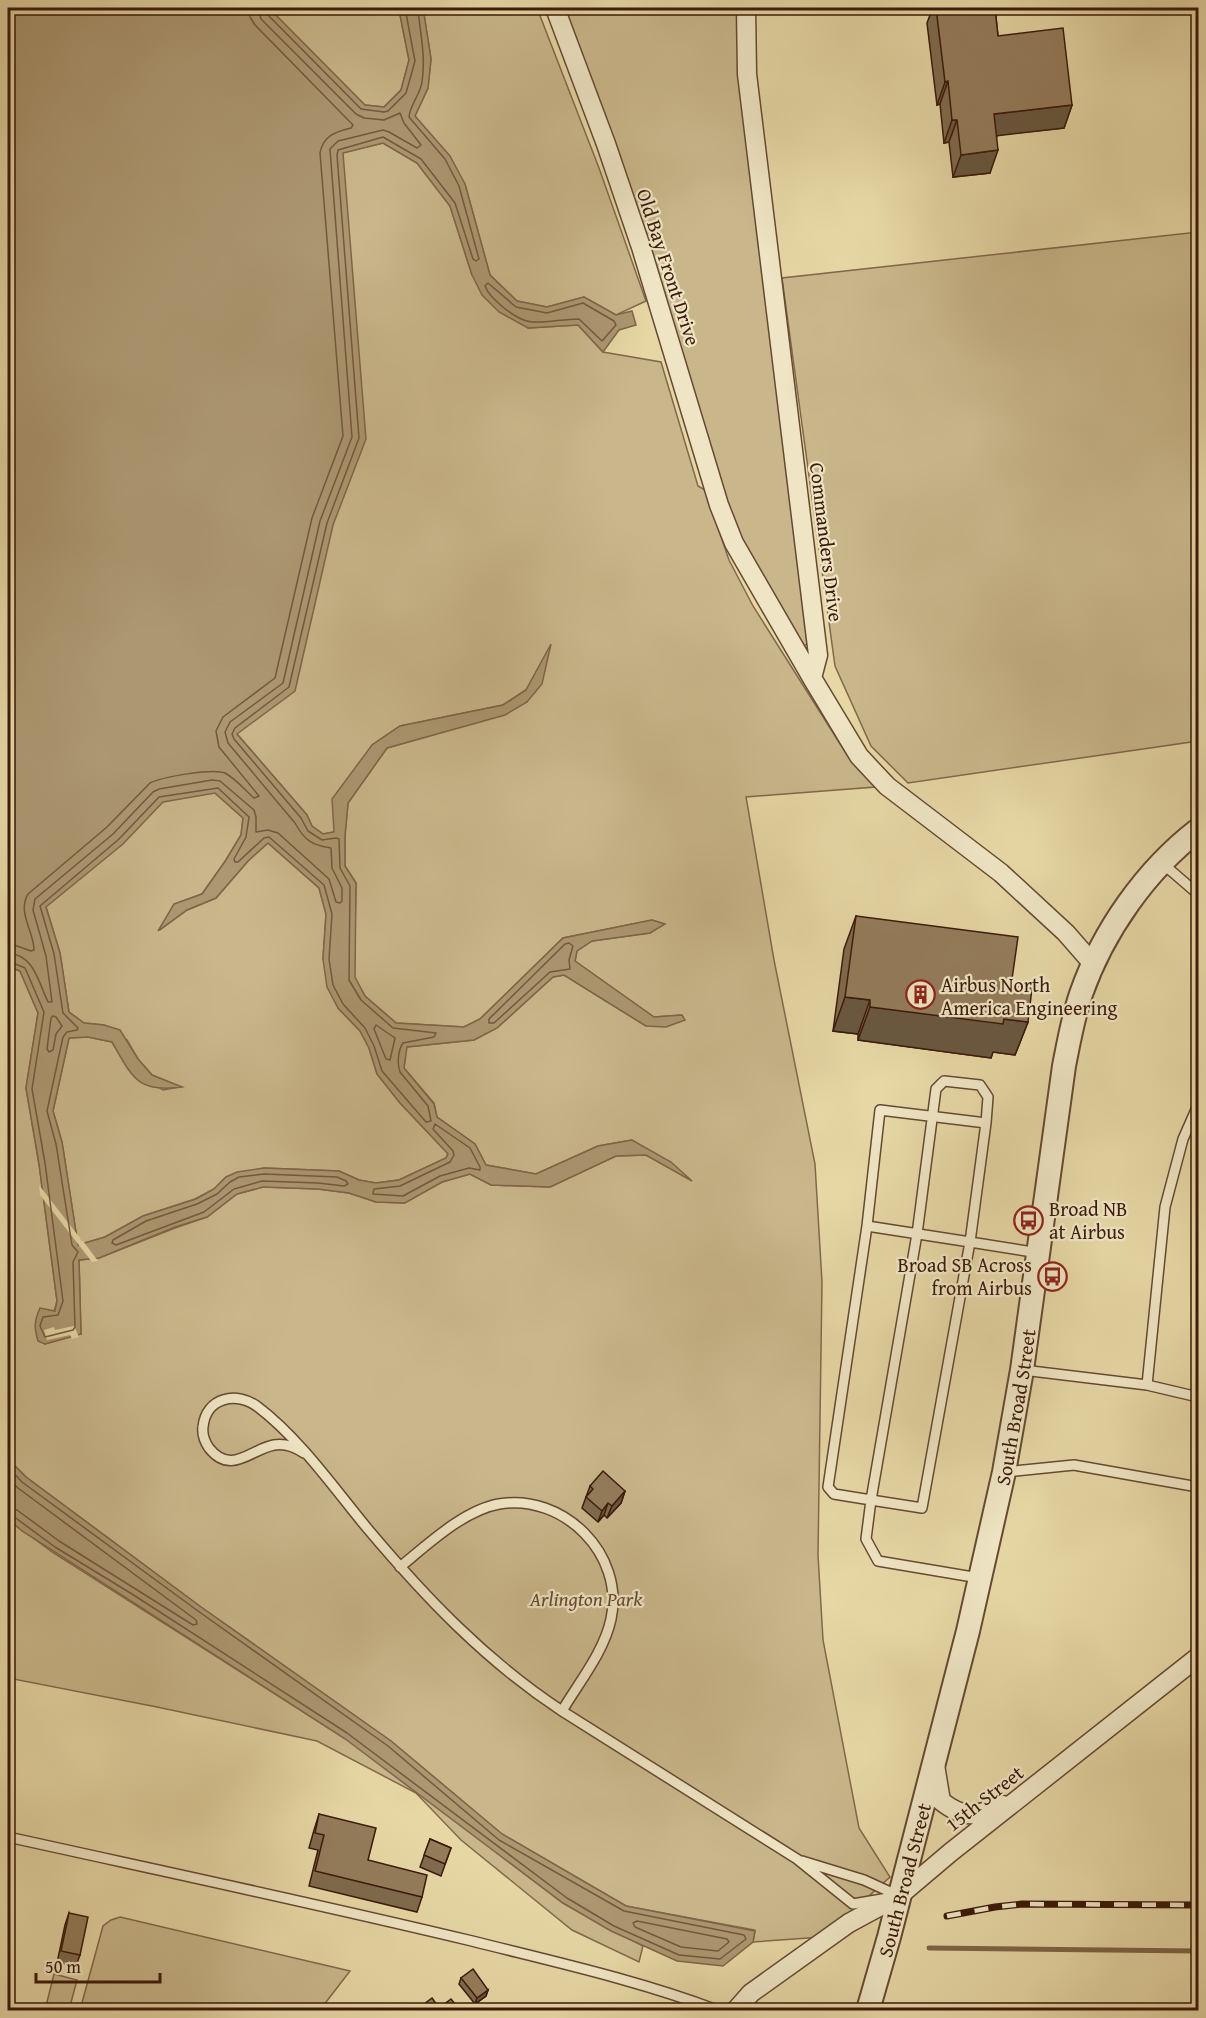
<svg xmlns="http://www.w3.org/2000/svg" width="1206" height="2018" font-family="'Gentium Book Plus',serif">
  <style>
    .green { fill: #c9b78b; stroke: #82684b; stroke-width: 1.5 }
    .water { fill: #ac9771; stroke: #7f6548; stroke-width: 1.5; fill-rule: evenodd }
    .pier { fill: #e6d7a5 }
    .lines { fill: none; stroke-linecap: round; stroke-linejoin: round }
    .shore { stroke: #74583e; stroke-width: 1.5 }
    .stream { stroke: #7f6548; stroke-width: 5 }
    .service-casing { stroke: #664932; stroke-width: 12 }
    .minor-casing { stroke: #664932; stroke-width: 21 }
    .tertiary-casing { stroke: #664932; stroke-width: 26 }
    .service { stroke: #efe5c4; stroke-width: 9 }
    .minor { stroke: #efe5c4; stroke-width: 18 }
    .tertiary { stroke: #efe5c4; stroke-width: 22 }
    .rail-casing { stroke: #3b1a0b; stroke-width: 7 }
    .rail { stroke: #efe5c4; stroke-width: 4.5; stroke-dasharray: 14; stroke-linecap: butt }
    .wall { fill: #7f6b4e; stroke: #3b1a0b; stroke-width: 1.5 }
    .shaded-wall { fill: #685740; stroke: #3b1a0b; stroke-width: 1.5 }
    .building { fill: #947c5b; stroke: #3b1a0b; stroke-width: 1.5 }
    .labels { text-anchor: middle; dominant-baseline: central; stroke-width: 4.5; stroke-linejoin: round; paint-order: stroke }
    .street-label { font-size: 20px; fill: #3b1a0b; stroke: #efe5c4 }
    .poi-label { font-size: 20px; fill: #3b1a0b; stroke: #efe5c4; text-anchor: start }
    .park-label { font-size: 20px; font-style: italic; fill: #664931; stroke: #efe5c4 }
  </style>
  <rect width="100%" height="100%" fill="#e6d7a5"/>
  <filter id="stains"><feTurbulence type="fractalNoise" baseFrequency=".00333" numOctaves="4"/><feColorMatrix values="0 0 0 0 .2 0 0 0 0 .09 0 0 0 0 .02 0 0 0 .5 -.17"/></filter>
  <radialGradient id="worn" r=".72"><stop offset=".6" stop-color="#630" stop-opacity="0"/><stop offset="1" stop-color="#630" stop-opacity=".3"/></radialGradient>
  <path class="green" d="M43,8H397L399,10L409,60L401,90L384,107L365,105L342,153L383,143L417,163L450,206L472,275L528,328L578,325L603,352L661,362L698,486L705,490L729,560L753,606L849,758L875,787L746,797L774,960L815,1164L822,1282L818,1555L823,1640L859,1828L890,1877L823,1937L753,1942L755,1930L626,1906L502,1834L391,1741L201,1607L26,1477L8,1459V966L20,971L38,1013L26,1088L39,1164L57,1301L45,1344L81,1334L79,1260L99,1258L175,1228L207,1217L237,1194L263,1187L318,1189L349,1193L376,1202L404,1203L442,1182L470,1174L491,1185L550,1187L616,1156L646,1155L690,1179L632,1140L598,1146L536,1174L486,1165L475,1144L437,1117L434,1103L404,1068L406,1047L474,1040L497,1028L553,977L564,975L646,1026L684,1020L681,1015L654,1017L575,961L577,951L592,941L650,933L664,924L652,920L563,938L480,1019L464,1027L396,1023L365,996L354,977L356,883L345,866V836L348,803L387,748L450,730L527,702L550,647L526,690L503,705L400,726L372,745L334,832L323,834L312,826L307,815L237,734L215,793L243,818L241,835L226,860L202,894L174,904L160,930L187,910L216,898L248,861L268,843L319,888L326,914L323,959L338,1008L360,1031L369,1048L377,1074L400,1103L448,1153L446,1158L399,1180L376,1183L359,1180L339,1171L264,1168L226,1177L214,1189L195,1199L143,1216L105,1237L78,1245L62,1142L53,1111L69,1038L88,1037L112,1042L128,1069L163,1090L180,1087L152,1075L138,1059L127,1040L104,1025L84,1023L69,1012L60,953L46,907Z
    M423,8H537L599,168L646,301L616,315L584,297L547,307L517,301L490,275L465,184L415,116L428,88L431,59Z
    M560,8H738L811,644L804,645L793,630L741,541Z
    M1198,232V741L908,783L871,746L835,666L782,278Z
    M8,1519L52,1552L344,1738L379,1753L497,1853L563,1903L643,1946L639,1962L572,1930L461,1840L416,1793L317,1741L157,1707L8,1678Z
    M120,1917L350,1971L320,2010H80L103,1926L111,1920Z
    M54,1974L77,1980L69,2010H45Z"/>
  <path class="water" d="M8,8H269L365,105L384,107L401,90L409,60L399,10L397,8H423L431,59L428,88L415,116L450,156L465,184L490,275L517,301L547,307L584,297L616,315L632,311L636,325L619,330L603,352L578,325L528,328L499,312L482,295L472,275L450,206L417,163L383,143L343,153L366,439L333,525L295,691L237,734L307,815L312,826L323,834L334,832L332,799L372,745L400,726L503,705L526,690L551,644L542,684L527,702L505,715L387,748L348,803L345,836V866L356,883L355,977L365,996L396,1023L464,1027L480,1019L563,938L652,920L665,924L650,933L592,941L577,951L575,961L654,1017L682,1015L685,1020L666,1027L646,1026L564,975L553,977L497,1028L474,1040L407,1047L404,1068L434,1104L437,1117L475,1144L486,1165L536,1174L598,1146L632,1140L671,1162L692,1181L646,1155L616,1156L550,1187L491,1185L470,1174L442,1182L405,1203L376,1202L349,1193L318,1189L263,1187L237,1194L207,1217L175,1227L99,1258L79,1260L81,1334L45,1344L38,1341C34,1328 34,1321 40,1308L55,1311L57,1301L39,1164L26,1088L38,1013L20,971L8,966ZM215,793L243,818L241,835L226,860L202,894L174,904L158,931L187,910L216,898L248,861L268,843L319,888L326,914L323,959L327,987L338,1008L360,1031L369,1048L377,1074L400,1103L448,1154L446,1158L399,1180L376,1183L359,1180L339,1171L264,1168L237,1172L226,1177L214,1189L196,1199L143,1216L105,1237L78,1245L62,1142L53,1111L69,1038L88,1037L112,1042C133,1078 137,1093 182,1087L152,1075L138,1059L120,1030L104,1025L84,1023L69,1012L60,953L46,907L123,844L163,802Z
    M8,1459L26,1477L201,1607L391,1741L502,1834L626,1906L755,1931L753,1942L723,1966L677,1961L611,1931L563,1903L344,1738L22,1531L8,1519Z"/>
  <path class="pier" d="M39,1185L80,1238L81,1241H83L98,1261L92,1262L40,1195Z
    M74,1326L79,1337L72,1339L70,1335L47,1340L44,1330L54,1327L55,1330Z"/>
  <g class="lines">
    <path class="shore" d="M265,8L267,14L361,109L384,112L388,111L406,93L415,61L405,8
      M488,283L516,307L547,313L583,303L614,321L616,325L602,341L579,319C563,319 547,323 532,322C517,321 490,299 485,286Z
      M569,943L573,946L569,960L570,969L550,972L494,1023H489V1019L565,944Z
      M8,944L17,946L31,951L34,950C34,931 17,913 28,894L107,827L150,783C162,777 213,768 225,773C236,779 245,790 254,798L259,796L219,747L216,731L223,717L275,678L312,518L343,436L320,153C323,135 336,132 351,128L353,125L255,25L250,17L249,8
      M8,953C34,955 38,981 48,1002H52L46,956L33,910L35,899L113,834L153,792L159,789L212,780L220,781L254,810L256,817V832L268,830L278,833L329,879L336,902L340,903L342,901V888L332,868L331,848C312,845 305,841 295,823L228,743L225,732L230,722L283,683L320,521L352,437L330,149L338,141L383,130L389,132L417,148L421,145L404,123L400,113L384,120L364,118L356,114L261,19L258,8
      M8,961L25,968L44,1012L32,1089L45,1163L63,1301L58,1315L43,1317L40,1326L45,1337L73,1330L75,1327L73,1262L78,1252L72,1245L56,1144L47,1111L63,1037L67,1032L77,1030L78,1028L63,1013L54,954L40,906L119,839L159,797L218,788L249,817L246,837L234,859L235,862H238L264,838L269,837L324,885L332,914L329,959L333,985L343,1004L365,1028L374,1046L382,1071L426,1122L431,1121L428,1106L400,1072C397,1064 398,1050 403,1043L434,1037L436,1033L393,1028L361,1000L349,980L350,886L340,868L339,839L336,838L322,840L308,831L301,818L234,739L232,734L235,728L289,687L327,523L359,438L337,155L338,150L383,137L421,159L455,203L473,259L476,261L479,259L459,186L445,159L409,117C410,105 420,95 422,82C426,54 420,35 418,8
      M53,1016L56,1017L62,1026L56,1034L53,1050L49,1052L47,1049L51,1018Z
      M376,1025L395,1038L390,1060L386,1059L374,1029Z
      M435,1124L470,1148L480,1167V1170L469,1168L440,1176L403,1196L373,1194L374,1189L400,1186L450,1162L454,1155L453,1151L433,1129Z
      M264,1174L337,1177L346,1181L348,1184L344,1186L318,1183L262,1181L234,1189L204,1212L116,1245L112,1243L113,1240L146,1221L197,1204L217,1194L230,1182L239,1177Z
      M8,1467L22,1482L198,1611L388,1746L499,1840L624,1911L744,1935L746,1939L720,1959L679,1955L614,1926L567,1898L347,1733L132,1594L55,1547L13,1516L8,1515
      M8,1478L18,1488L196,1620L197,1624L193,1625L59,1541L17,1510L8,1508
      M637,1921L727,1939L729,1942L718,1951L681,1947L635,1927L633,1923Z"/>
    <path class="stream" d="M929,1948L1198,1951"/>
    <defs>
      <path id="service" d="M1162,863L1198,894
        M867,1226L828,1487L834,1494L871,1500L917,1234L936,1089L944,1081L980,1085L988,1097L986,1123
        M1023,1370L1147,1385L1198,1397
        M1147,1385L1165,1207L1183,1139L1198,1105
        M304,1453C295,1447 285,1443 274,1445C251,1449 231,1476 209,1448C205,1442 202,1434 203,1427C206,1397 237,1391 258,1407C299,1438 334,1488 367,1528C425,1597 486,1661 562,1711L797,1859L853,1904L882,1899
        M1005,1472L1074,1465L1198,1487
        M400,1567C427,1545 464,1510 499,1504C563,1493 625,1554 611,1619C604,1652 579,1682 562,1711
        M979,1578L878,1561L866,1539L871,1500L922,1508L970,1242L867,1226L880,1110L986,1123L970,1242L1039,1253
        M8,1837C162,1871 318,1904 472,1941C555,1962 637,1980 717,2010
        M802,1861L864,1880L899,1896"/>
      <path id="minor" d="M555,8L606,144L641,247L719,505L734,543L812,678
        M746,8L747,74L818,655L812,678L859,756L887,786L1001,873L1066,933L1094,965
        M935,1765L941,1801C965,1820 976,1816 1003,1805
        M736,2010L751,1993L849,1923L899,1896L951,1852L1198,1657"/>
      <g id="tertiary">
        <path id="s1" d="M868,2010L889,1937L968,1631L1004,1472L1022,1370L1064,1066C1069,1041 1073,1017 1081,994C1103,931 1146,870 1198,830"/>
      </g>
    </defs>
    <use href="#service" class="service-casing"/>
    <use href="#minor" class="minor-casing"/>
    <use href="#tertiary" class="tertiary-casing"/>
    <use href="#service" class="service"/>
    <use href="#minor" class="minor"/>
    <use href="#tertiary" class="tertiary"/>
    <defs>
      <path id="rail" d="M947,1916L995,1907L1022,1904L1198,1905"/>
    </defs>
    <use href="#rail" class="rail-casing"/>
    <use href="#rail" class="rail"/>
  </g>
  <path class="wall" d="M930,8H995L998,36L1072,105L1064,128L997,135L990,173L953,177L949,142L944,143L940,104L937,105L927,23L930,15Z
    M856,916L1011,986L1028,1022L1015,1055L993,1052L991,1058L858,1040V1034L833,1031L844,949Z
    M590,1486L625,1491L621,1503L607,1518L604,1515L598,1522L582,1508Z
    M319,1814L368,1860L422,1897L417,1912L309,1886L318,1850L309,1848L314,1830Z
    M430,1839L451,1848L441,1876L420,1867Z
    M69,1913L80,1955L76,1966L57,1963L65,1925Z
    M461,1978L488,1990L486,1996L475,2004L459,1984Z"/>
  <path class="shaded-wall" d="M948,81L940,104L937,105L945,82Z
    M1072,105L1064,128L986,137L994,114Z
    M952,120H957L949,142L944,143Z
    M998,150L990,173L953,177L961,155Z
    M845,997L870,1000L858,1034L833,1031Z
    M870,1007L1004,1019L1028,1022L1015,1055L993,1052L991,1058L858,1040Z
    M625,1491L621,1503L607,1518L612,1506Z
    M608,1503L604,1515L598,1522L602,1511Z
    M488,1990L486,1996L475,2004L477,1998Z"/>
  <path class="building" d="M936,8H995L998,36L1063,28L1072,105L994,114L998,150L961,155L957,120H952L948,81L945,82Z
    M856,916L1018,937L1011,986L1032,988L1028,1022L1004,1019L1003,1024L870,1007V1000L845,997Z
    M603,1471L625,1491L612,1506L608,1503L602,1511L586,1497L593,1489L590,1486Z
    M319,1814L376,1828L368,1860L427,1875L422,1897L315,1871L324,1835L315,1833Z
    M430,1839L451,1848L445,1864L424,1855Z
    M69,1913L88,1917L80,1955L61,1951Z
    M473,1969L488,1990L477,1998L461,1978Z
    M432,1998L439,2008L451,1999L460,2010H416Z"/>
  <defs>
    <symbol id="building-ring" viewBox="-11 -11 22 22"><circle r="9.5" fill="#efe5c4" stroke="#8f2418" stroke-width="1.5"/><path d="M-4-6H4V6H1V3H-1V6H-4ZM-2.5-4.3h1.7v1.8h-1.7ZM.8-4.3h1.7v1.8H.8ZM-2.5-1h1.7V.8h-1.7ZM.8-1h1.7V.8H.8Z" fill="#8f2418"/></symbol>
    <symbol id="bus-ring" viewBox="-11 -11 22 22"><circle r="9.5" fill="#efe5c4" stroke="#8f2418" stroke-width="1.5"/><path d="M-5-6H5V4H4V6H2V4H-2V6H-4V4H-5ZM-3.5-4V0h7V-4ZM-3.5 1.2v1.5H-2V1.2ZM2 1.2v1.5H3.5V1.2Z" fill="#8f2418"/></symbol>
  </defs>
  <g fill-rule="evenodd">
    <use href="#building-ring" x="904" y="978" width="33" height="33"/>
    <use href="#bus-ring" x="1012" y="1204" width="33" height="33"/>
    <use href="#bus-ring" x="1036" y="1260" width="33" height="33"/>
  </g>
  <g class="labels">
    <g class="street-label">
      <text transform="translate(669 267) rotate(72)">Old Bay Front Drive</text>
      <text transform="translate(827 542) rotate(83)">Commanders Drive</text>
      <text stroke="none"><textPath href="#s1" startOffset="621">South Broad Street</textPath></text>
      <text transform="translate(984 1798) rotate(-38)">15th Street</text>
      <text stroke="none"><textPath href="#s1" startOffset="135">South Broad Street</textPath></text>
    </g>
    <g class="poi-label">
      <text x="941" y="984">Airbus North<tspan x="941" dy="23">America Engineering</tspan></text>
      <text x="1049" y="1208">Broad NB<tspan x="1049" dy="23">at Airbus</tspan></text>
      <text x="1032" y="1264" text-anchor="end">Broad SB Across<tspan x="1032" dy="23">from Airbus</tspan></text>
    </g>
    <g class="park-label">
      <text x="586" y="1598">Arlington Park</text>
    </g>
  </g>
  <rect width="1206" height="2018" fill="none" stroke="#e6d7a5" stroke-width="30"/>
  <rect x="9" y="9" width="1188" height="2000" fill="none" stroke="#3b1a0b" stroke-width="3"/>
  <rect x="15" y="15" width="1176" height="1988" fill="none" stroke="#3b1a0b" stroke-width="1.5"/>
  <path d="M36 1973v9h124v-9" fill="none" stroke="#3b1a0b" stroke-width="3"/>
  <text x="45" y="1973" font-size="18" fill="#3b1a0b" stroke="#efe5c4" stroke-width="4.5" paint-order="stroke">50 m</text>
  <rect width="100%" height="100%" filter="url(#stains)"/>
  <rect width="100%" height="100%" fill="url(#worn)"/>
</svg>
